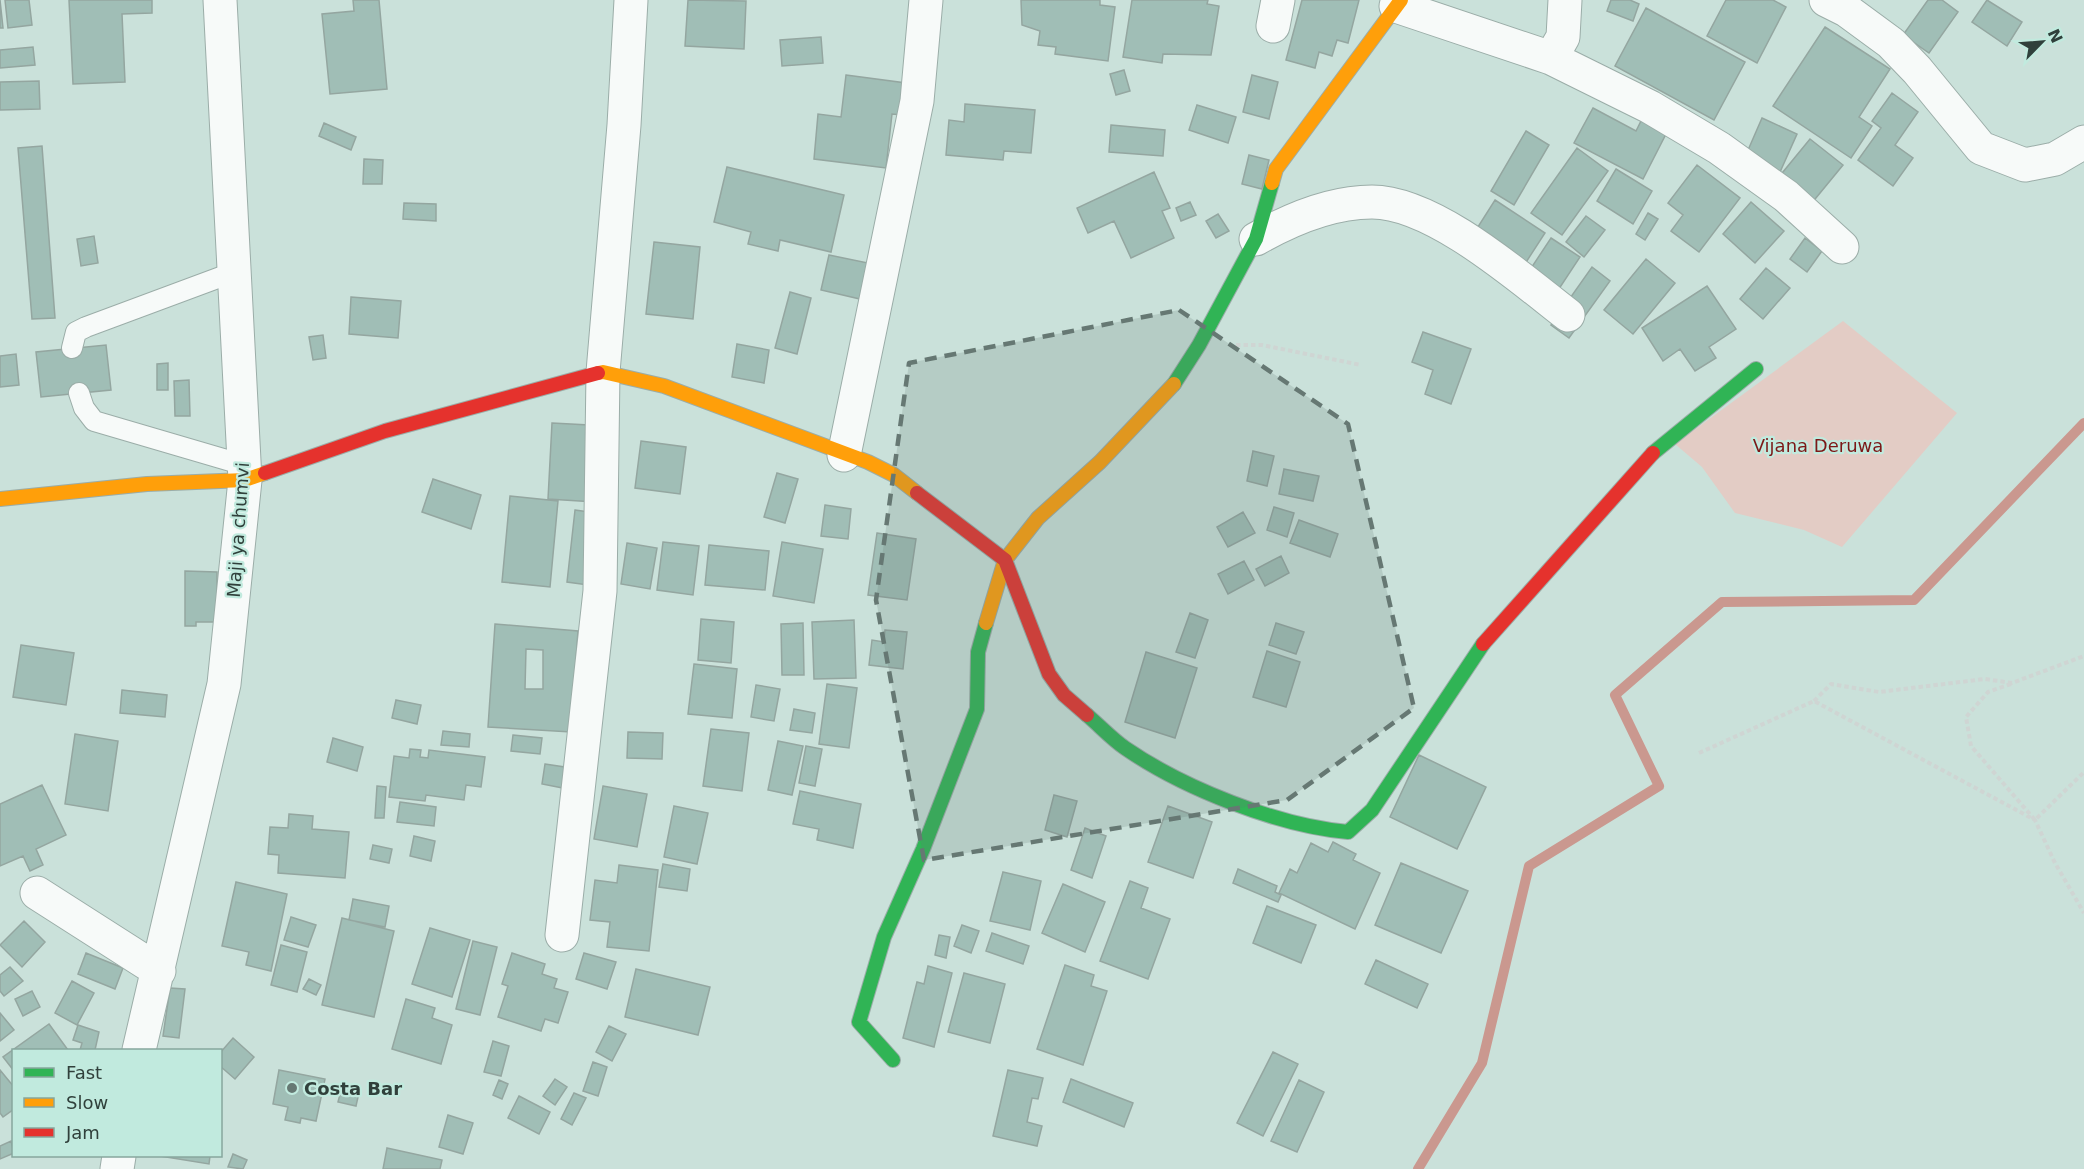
<svg xmlns="http://www.w3.org/2000/svg" width="2084" height="1169" font-family="'DejaVu Sans',sans-serif">
  <style>
    .green { fill: #e3ccc5 }
    .lines { fill: none; stroke-linecap: round; stroke-linejoin: round }
    .stream { stroke: #ca988f; stroke-width: 10 }
    .building { fill: #a0beb6; stroke: #94a6a0; stroke-width: 1.5; fill-rule: evenodd }
    .lane-casing { stroke: #9bada8; stroke-width: 22 }
    .street-casing { stroke: #9bada8; stroke-width: 35 }
    .fast-casing { stroke: #9bada8; stroke-width: 16 }
    .slow-casing { stroke: #9bada8; stroke-width: 16 }
    .jam-casing { stroke: #9bada8; stroke-width: 16 }
    .path { stroke: #cfd5d3; stroke-width: 4; stroke-dasharray: 4.5 3; stroke-linecap: butt }
    .lane { stroke: #f7faf9; stroke-width: 20 }
    .street { stroke: #f7faf9; stroke-width: 33 }
    .fast { stroke: #30b455; stroke-width: 14 }
    .slow { stroke: #ff9f0a; stroke-width: 14 }
    .jam { stroke: #e5322d; stroke-width: 14 }
    .marked { fill: #667873; fill-opacity: 0.2; stroke: #667873; stroke-width: 4.5; stroke-dasharray: 12 8; stroke-linejoin: round }
    .poi-dot { fill: #667873; stroke: #c1eade; stroke-width: 2 }
    .labels { text-anchor: middle; dominant-baseline: central; stroke-width: 4.5; stroke-linejoin: round; paint-order: stroke }
    .park-label { font-size: 18px; fill: #7c1817; stroke: #c1eade }
    .street-label { font-size: 18px; fill: #30403b; stroke: #c1eade }
    .poi-label { font-size: 18px; font-weight: bold; fill: #30403b; stroke: #c1eade; text-anchor: start }
  </style>
  <rect width="100%" height="100%" fill="#cae1da"/>
  <path class="green" d="M1843,321L1957,413L1842,547L1804,530L1735,513L1702,467L1675,444Z"/>
  <g class="lines">
    <path class="stream" d="M1418,1169L1482,1063L1529,866L1659,786L1615,695L1722,602L1914,600L2084,423"/>
  </g>
  <path class="building" d="M0,0L3,28H0Z
    M5,0H29L32,25L8,28Z
    M69,0H152V13L122,14L125,82L73,84Z
    M353,0H379L387,89L330,94L322,14L354,11Z
    M688,0L746,1L744,49L685,46Z
    M1021,0H1100V5L1115,7L1108,61L1055,54L1056,47L1038,45L1040,31L1022,25Z
    M1132,0H1208L1207,4L1219,6L1211,55L1163,54L1162,63L1123,57Z
    M1302,0H1359L1348,43L1337,40L1332,56L1319,52L1315,68L1286,60Z
    M1611,0H1630L1639,4L1633,21L1607,11Z
    M1726,0H1773L1786,7L1757,63L1707,36Z
    M1928,0H1942L1958,12L1929,53L1903,35Z
    M1987,0L2022,22L2007,46L1972,22Z
    M1646,8L1745,62L1714,120L1615,66Z
    M1825,27L1890,69L1859,117L1872,126L1851,158L1773,106Z
    M821,37L823,63L782,66L780,40Z
    M33,47L35,65L0,68V50Z
    M1124,70L1130,91L1116,95L1110,74Z
    M846,75L906,83L902,115L892,114L886,168L814,159L818,114L841,117Z
    M1252,75L1278,82L1269,119L1243,112Z
    M39,81L40,109L0,110V82Z
    M1892,93L1918,112L1895,145L1913,158L1893,186L1858,160L1881,128L1872,121Z
    M965,104L1035,110L1031,153L1004,151L1003,160L946,155L949,120L964,122Z
    M1197,105L1236,117L1228,143L1189,130Z
    M1593,108L1636,131L1642,119L1667,132L1643,179L1574,143Z
    M1762,118L1797,134L1780,172L1745,157Z
    M324,123L356,137L351,150L319,136Z
    M1111,125L1165,130L1163,156L1109,152Z
    M1526,131L1549,145L1514,205L1491,191Z
    M1810,139L1843,165L1802,215L1769,189Z
    M42,146L55,318L32,319L18,148Z
    M1577,148L1608,171L1562,235L1531,213Z
    M1249,155L1269,160L1262,189L1242,184Z
    M364,159L383,160L382,184H363Z
    M1697,165L1740,198L1699,252L1671,231L1683,215L1668,203Z
    M727,167L844,195L831,252L780,240L778,251L748,244L751,232L714,222Z
    M1616,169L1652,191L1633,224L1597,201Z
    M1154,172L1170,208L1162,211L1174,238L1131,258L1114,221L1088,233L1077,208Z
    M1495,200L1545,233L1519,273L1469,241Z
    M1190,202L1196,215L1181,221L1176,208Z
    M1751,202L1784,231L1755,263L1723,234Z
    M404,203L436,204V221L403,219Z
    M1648,213L1658,219L1645,240L1636,234Z
    M1218,214L1229,231L1216,238L1206,221Z
    M1586,216L1605,230L1584,257L1566,242Z
    M94,236L98,263L81,266L77,239Z
    M1551,238L1580,257L1547,307L1518,288Z
    M1805,238L1822,251L1807,272L1790,259Z
    M654,242L700,247L693,319L646,314Z
    M829,255L868,263L860,299L821,290Z
    M1646,259L1675,283L1633,334L1604,310Z
    M1592,267L1610,281L1569,338L1551,325Z
    M1766,268L1790,288L1763,319L1740,299Z
    M1707,286L1736,329L1709,347L1716,358L1695,371L1680,349L1663,361L1642,328Z
    M790,292L811,298L797,354L775,348Z
    M351,297L401,301L398,338L349,334Z
    M1423,332L1471,349L1451,404L1425,394L1433,370L1412,362Z
    M323,335L326,358L313,360L309,337Z
    M737,344L769,350L764,383L732,377Z
    M106,345L111,390L41,397L36,352Z
    M16,354L19,385L0,387V356Z
    M168,363V390H157V364Z
    M189,380L190,416H175L174,381Z
    M552,423L589,425L595,502L548,499Z
    M641,441L686,447L680,494L635,488Z
    M1253,451L1274,456L1267,486L1247,481Z
    M1284,469L1319,476L1313,501L1279,494Z
    M777,473L798,479L785,523L764,517Z
    M433,479L481,495L471,529L422,512Z
    M510,496L558,501L550,587L502,582Z
    M825,505L851,509L848,539L821,536Z
    M1274,507L1294,513L1287,537L1267,530Z
    M575,510L596,513L588,585L567,582Z
    M1243,512L1255,533L1228,547L1217,527Z
    M1299,520L1338,534L1330,557L1290,543Z
    M877,533L916,539L907,600L868,595Z
    M663,542L699,546L693,595L657,590Z
    M782,542L823,549L814,603L773,596Z
    M627,543L657,548L650,589L621,584Z
    M709,545L769,551L765,590L705,585Z
    M1281,556L1289,573L1265,586L1256,569Z
    M1244,561L1254,580L1228,594L1218,574Z
    M185,571L217,572V622H196V626H185Z
    M1190,613L1208,620L1195,658L1176,652Z
    M701,619L734,622L731,663L698,660Z
    M854,620L856,678L814,679L812,622Z
    M803,623L804,675H782L781,624Z
    M1276,623L1304,632L1296,654L1269,645Z
    M495,624L578,631L571,732L488,727ZM526,649L543,650V689H525Z
    M885,630L907,632L903,669L869,665L872,640L884,642Z
    M21,645L74,653L66,705L13,697Z
    M1267,651L1300,662L1286,707L1253,697Z
    M1146,652L1197,668L1175,738L1125,722Z
    M694,664L737,669L732,718L688,714Z
    M827,684L857,688L849,748L819,744Z
    M756,685L780,689L774,721L751,717Z
    M122,690L167,695L165,717L120,713Z
    M396,700L421,705L417,724L392,718Z
    M794,709L815,713L812,733L790,730Z
    M711,729L749,733L742,791L703,786Z
    M443,731L470,734L469,747L441,745Z
    M628,732L663,733L662,759L627,758Z
    M75,734L118,741L108,811L65,804Z
    M513,735L542,738L540,754L511,751Z
    M333,738L363,747L357,771L327,762Z
    M778,741L803,746L792,795L768,790Z
    M806,746L822,749L815,786L799,783Z
    M410,749L421,750L420,757L428,758L429,750L485,757L481,787L466,785L464,800L426,795L425,801L389,797L394,756L409,758Z
    M1419,755L1486,787L1457,849L1390,817Z
    M545,764L571,768L568,789L542,784Z
    M42,785L66,835L36,849L43,865L30,871L23,856L0,866V804Z
    M377,786L386,787L384,818H375Z
    M603,786L647,794L637,847L594,839Z
    M800,791L861,804L853,848L817,840L819,829L793,824Z
    M1054,795L1077,801L1067,837L1045,830Z
    M400,802L436,807L434,826L397,822Z
    M674,806L708,813L697,864L664,857Z
    M1168,806L1212,822L1193,878L1148,862Z
    M289,814L313,816L312,829L349,832L345,878L278,873L279,855L268,854L270,827L288,828Z
    M1085,828L1106,836L1092,878L1071,870Z
    M414,836L435,841L431,861L410,856Z
    M1333,842L1356,854L1353,860L1380,873L1355,929L1279,893L1290,869L1297,873L1311,843L1328,852Z
    M373,845L392,849L389,863L370,859Z
    M1401,863L1468,891L1441,953L1375,925Z
    M663,864L690,869L687,891L659,887Z
    M619,865L658,870L649,951L607,947L610,922L590,920L595,880L617,883Z
    M1238,869L1277,886L1275,892L1281,895L1278,902L1233,883Z
    M1003,872L1041,881L1030,930L990,921Z
    M1130,881L1148,888L1141,908L1170,919L1148,979L1100,961Z
    M236,882L287,894L271,971L246,965L249,952L222,946Z
    M1063,884L1105,902L1085,952L1042,933Z
    M353,899L389,906L385,927L349,920Z
    M1267,906L1316,925L1301,963L1253,943Z
    M291,917L316,925L308,947L284,940Z
    M342,918L394,931L374,1017L322,1005Z
    M24,921L45,942L22,967L0,945Z
    M962,925L979,931L971,953L954,946Z
    M430,928L470,940L452,997L412,984Z
    M992,933L1029,946L1023,964L986,951Z
    M939,935L950,937L946,958L935,955Z
    M473,941L497,947L480,1015L456,1009Z
    M281,945L307,952L297,992L271,985Z
    M86,953L123,968L115,989L78,974Z
    M512,953L545,964L542,974L557,979L554,988L568,992L558,1023L545,1019L541,1031L498,1017L508,986L502,984Z
    M584,953L616,962L607,989L576,979Z
    M1376,960L1428,984L1417,1008L1365,984Z
    M1065,965L1094,975L1091,986L1107,991L1083,1065L1037,1049Z
    M928,966L952,973L934,1047L903,1038L917,982L924,984Z
    M10,967L23,981L4,996L0,991V975Z
    M636,969L710,987L698,1035L625,1017Z
    M964,973L1005,984L990,1043L948,1032Z
    M309,979L321,985L316,995L303,989Z
    M72,981L94,993L77,1025L55,1013Z
    M170,988L185,989L179,1038L163,1036Z
    M32,991L40,1007L23,1016L15,999Z
    M406,999L435,1008L432,1018L452,1025L441,1064L392,1049Z
    M0,1013L14,1030L0,1041Z
    M49,1024L68,1050H14V1071L3,1057Z
    M78,1025L99,1032L95,1050H80L82,1043L73,1040Z
    M609,1026L626,1034L612,1061L596,1052Z
    M233,1038L254,1057L235,1079L220,1066V1053Z
    M493,1041L509,1046L501,1076L484,1072Z
    M1273,1052L1298,1064L1263,1136L1237,1123Z
    M593,1062L607,1067L598,1096L583,1091Z
    M0,1070L14,1087V1109L3,1117L0,1113Z
    M279,1070L325,1079L316,1121L301,1118L300,1123L285,1120L288,1107L273,1104Z
    M1008,1070L1043,1078L1038,1099L1032,1098L1027,1122L1042,1126L1037,1146L993,1136Z
    M555,1079L567,1087L555,1105L543,1096Z
    M1071,1079L1133,1103L1124,1127L1063,1102Z
    M499,1080L508,1084L502,1099L493,1095Z
    M1299,1080L1324,1092L1297,1152L1271,1141Z
    M343,1083L360,1088L356,1106L338,1102Z
    M574,1093L586,1098L572,1125L561,1119Z
    M519,1096L550,1112L539,1134L508,1118Z
    M448,1115L473,1123L463,1154L439,1147Z
    M11,1141L14,1153L0,1159V1146Z
    M387,1148L442,1160L440,1169H383Z
    M233,1154L247,1160L243,1169L228,1167Z
    M160,1156H210L209,1164Z"/>
  <g class="lines">
    <defs>
      <path id="lane" d="M72,348L76,332L86,327L234,272
        M79,393L84,408L94,421L244,465"/>
      <path id="street" d="M1826,0L1846,10L1891,43L1917,70L1981,148L2025,165L2055,159L2084,142
        M1396,6L1551,58L1650,107L1719,148L1786,196L1842,247
        M1273,26L1278,0
        M1551,58L1563,37L1565,0
        M1256,239C1291,219 1331,202 1372,202C1434,202 1520,278 1568,315
        M844,455L917,101L926,0
        M37,893L159,971
        M562,935L600,591L603,372L624,125L631,0
        M139,1050L224,684L245,480L220,0
        M117,1169L119,1156"/>
      <path id="fast" d="M1174,384L1199,345L1256,239L1272,183
        M1653,453L1756,369
        M1087,715C1100,726 1112,739 1125,748C1183,788 1278,826 1348,832L1372,810L1483,644
        M893,1060L859,1022L884,937L923,849L977,709L978,652L986,623"/>
      <path id="slow" d="M1272,183L1276,169L1401,0
        M598,373L603,372L664,386L868,462L894,475L917,493
        M0,499L147,484L245,480L265,473
        M986,623L1005,560L1038,518L1100,462L1174,384"/>
      <path id="jam" d="M265,473L385,431L598,373
        M917,493L1005,560L1049,674L1064,695L1087,715
        M1483,644L1653,453"/>
    </defs>
    <use href="#lane" class="lane-casing"/>
    <use href="#street" class="street-casing"/>
    <use href="#fast" class="fast-casing"/>
    <use href="#slow" class="slow-casing"/>
    <use href="#jam" class="jam-casing"/>
    <path class="path" d="M1236,345H1262L1361,365
      M2011,684L1988,692L1966,717L1971,746L2035,820L2084,772
      M1814,701L1831,684L1879,692L1985,679L2012,683L2084,656
      M1699,753L1814,701L2035,820L2055,863L2084,913"/>
    <use href="#lane" class="lane"/>
    <use href="#street" class="street"/>
    <use href="#fast" class="fast"/>
    <use href="#slow" class="slow"/>
    <use href="#jam" class="jam"/>
  </g>
  <path class="marked" d="M1179,310L1348,424L1414,708L1287,800L924,860L876,600L909,363Z"/>
  <circle class="poi-dot" cx="292" cy="1088" r="6"/>
  <g class="labels">
    <g class="park-label">
      <text x="1818" y="445">Vijana Deruwa</text>
    </g>
    <g class="street-label">
      <text transform="translate(238 530) rotate(-86)">Maji ya chumvi</text>
    </g>
    <g class="poi-label">
      <text x="304" y="1088">Costa Bar</text>
    </g>
  </g>
  <rect x="12" y="1049" width="210" height="108" fill="#c1eade" stroke="#87a69d" stroke-width="1.5"/>
  <rect x="24" y="1068" width="30" height="9" fill="#30b455" stroke="#87a69d" stroke-width="1.5"/>
  <text x="66" y="1079" font-size="18" fill="#30403b">Fast</text>
  <rect x="24" y="1098" width="30" height="9" fill="#ff9f0a" stroke="#87a69d" stroke-width="1.5"/>
  <text x="66" y="1109" font-size="18" fill="#30403b">Slow</text>
  <rect x="24" y="1128" width="30" height="9" fill="#e5322d" stroke="#87a69d" stroke-width="1.5"/>
  <text x="66" y="1139" font-size="18" fill="#30403b">Jam</text>
  <g transform="translate(2042 42) rotate(65)" stroke="#c1eade" stroke-width="4.5" paint-order="stroke">
  <path d="M0-4.5L10 22L0 15L-10 22Z" fill="#30403b"/>
  <text y="-9" font-size="16" font-weight="bold" text-anchor="middle" fill="#30403b">N</text>
  </g>
</svg>
